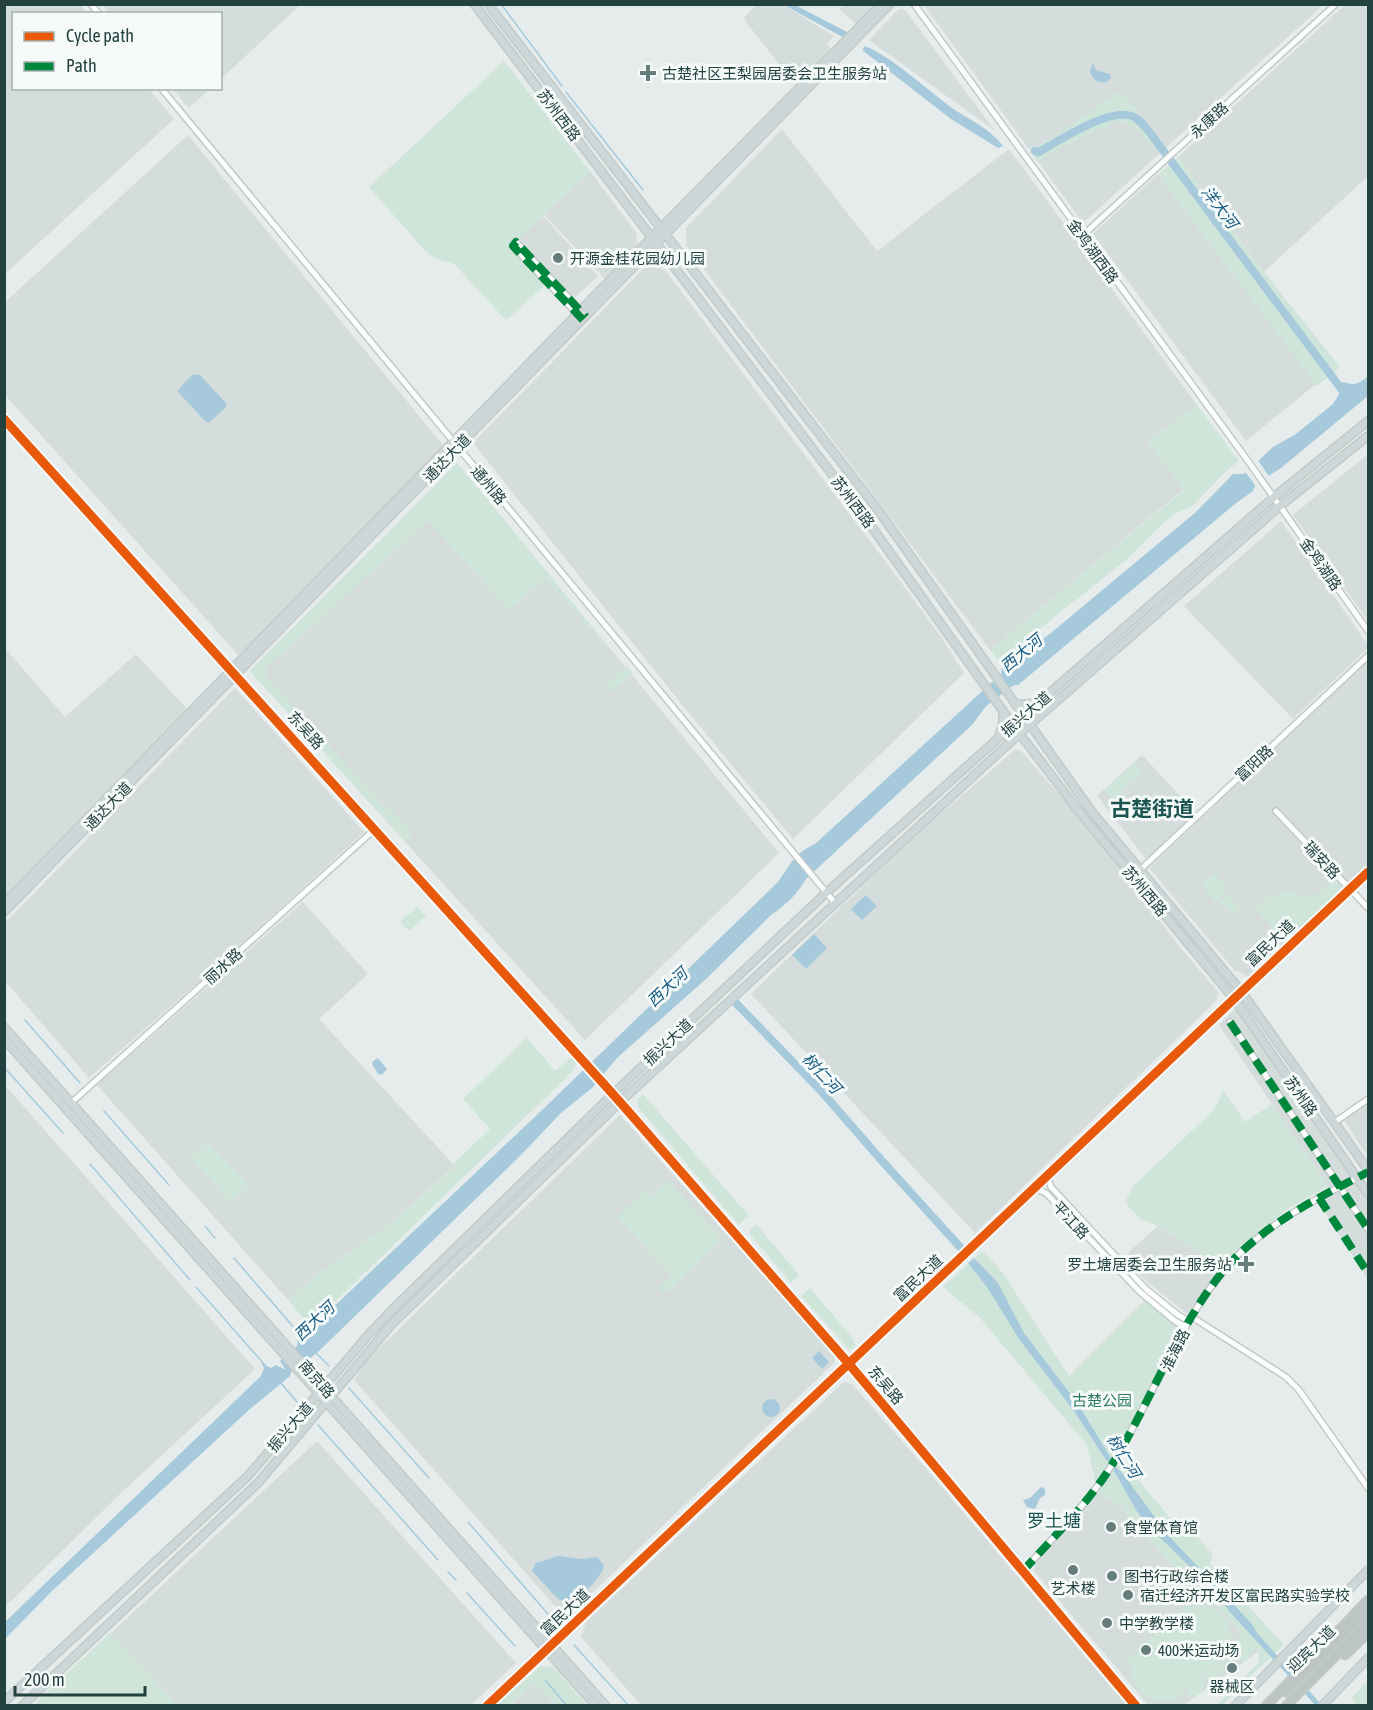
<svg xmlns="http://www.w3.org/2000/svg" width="1373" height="1710" font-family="'Asap Condensed','Noto Sans SC',sans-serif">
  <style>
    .built { fill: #d4dddb }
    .green { fill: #cfe5da }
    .water { fill: #a6cadc }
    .pier { fill: #e6eceb }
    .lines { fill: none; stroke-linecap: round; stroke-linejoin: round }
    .stream { stroke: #a6cadc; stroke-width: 1.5 }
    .river { stroke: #a6cadc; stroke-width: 8 }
    .minor-casing { stroke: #c3c9c8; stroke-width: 8 }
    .major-casing { stroke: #c2cbca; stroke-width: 10 }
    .highway-casing { stroke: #c2cbca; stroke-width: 11 }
    .minor { stroke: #fbfcfc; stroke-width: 5 }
    .major { stroke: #ced7d7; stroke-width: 7 }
    .highway { stroke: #bcc4c4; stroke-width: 8 }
    .quiet { stroke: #00873e; stroke-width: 8; stroke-dasharray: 15 8; stroke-linecap: butt }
    .cycleway-casing { stroke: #f5faf9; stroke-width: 13 }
    .cycleway { stroke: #e8590c; stroke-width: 9 }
    .poi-dot { fill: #677d7b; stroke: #f5faf9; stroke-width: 2 }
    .labels { text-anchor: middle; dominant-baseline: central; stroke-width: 6; stroke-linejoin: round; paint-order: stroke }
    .poi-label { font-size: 15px; fill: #22413f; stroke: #f5faf9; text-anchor: start }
    .street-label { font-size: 15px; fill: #22413f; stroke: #f5faf9 }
    .park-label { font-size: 15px; fill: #2a7b59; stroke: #f5faf9 }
    .water-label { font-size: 16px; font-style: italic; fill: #185c82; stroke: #f5faf9 }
    .quarter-label { font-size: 18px; fill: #1c5552; stroke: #f5faf9 }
    .district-label { font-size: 21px; font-weight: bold; fill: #1c5552; stroke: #f5faf9 }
  </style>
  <rect width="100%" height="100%" fill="#e6eceb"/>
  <path class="built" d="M5,4L80,5L88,13L14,14V88L149,89L174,119L5,274Z
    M757,4L783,5L834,36L827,43L831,49L800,81L792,73L785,72L746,22L744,18Z
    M103,5H300L221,79L220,14L110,13Z
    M844,5V4L875,5L856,24L839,9Z
    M924,5H1323L1083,223Z
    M1345,5H1368V176L1264,272L1178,157Z
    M902,9L906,11L995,131L869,40L898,10Z
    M172,89H210L189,108Z
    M782,129L877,251L1009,149L1197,405L1147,441L1184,489L990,650L686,245V228Z
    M188,135L442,444L441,450L240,657L5,395L4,303Z
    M590,171L637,234V245L634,252L606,280L544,215Z
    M1158,174L1316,384L1246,441L1093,234Z
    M543,216L598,276L573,299L517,240Z
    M651,263L665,270L891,569L939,634L964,673L793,839L683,706L473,443L647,265Z
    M1368,454V621L1293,515Z
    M457,463L779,853L585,1040L250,671Z
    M1281,521L1368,645V648L1293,719L1184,606Z
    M4,647L65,717L136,654L187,709L5,896Z
    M1368,661V865L1339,896L1287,944L1285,943L1249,977L1238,971L1236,972L1150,869L1152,865Z
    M235,688L364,832L210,972L89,1078L5,981V923Z
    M1015,750L1021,751L1110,853L1178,945L1218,992L1217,999L1212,1005L975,1233L751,994L911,839Z
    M1142,755L1196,813L1146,859L1097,796Z
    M303,902L368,974L319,1019L455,1166L395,1220L318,1274L288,1300L97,1085Z
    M1236,1008L1241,1013L1368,1202V1280L1319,1203L1333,1195L1219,1025Z
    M5,1085L255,1369L121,1493L5,1607Z
    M1368,1103V1157L1344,1120Z
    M620,1115L834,1355L835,1362L573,1611L557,1608L354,1380L365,1362Z
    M1158,1226L1223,1268L1187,1314L1143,1278L1127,1260L1130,1251Z
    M844,1382L852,1384L935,1479L1126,1705H641L581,1637L586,1622Z
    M317,1441L516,1663L471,1705L33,1706Z
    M1098,1493L1122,1508L1193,1590L1211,1600L1259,1651L1184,1705H1148L1035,1572L1034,1565L1037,1561Z
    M534,1682L555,1705L510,1706Z"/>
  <path class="green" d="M504,61L590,171L511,246L546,284L506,320L454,264L437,259L426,252L369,187Z
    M1119,91L1140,111L1136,115L1165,149L1160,154L1133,124L1131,126L1118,121L1057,149L1038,162L1031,152Z
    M1178,157L1264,272L1340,367L1317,386L1158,174Z
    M1197,405L1239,461L1225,472L1192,507L1178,512L1162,524L1126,560L1008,654L1000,660L996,658L990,650L1184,490L1147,441Z
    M457,463L608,646L605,645L545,579L509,610L428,521L267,667L265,672L267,677L388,811L391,809L413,834L405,841L250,671Z
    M627,666L633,673L611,692L605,686Z
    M1135,763L1143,772L1113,800L1104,791Z
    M1215,873L1229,888L1215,902L1201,886Z
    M1334,877L1342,888L1339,896L1287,944L1255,909L1270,895H1278L1285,889C1302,896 1310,902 1325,888C1329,885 1332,882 1334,877Z
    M1228,894L1240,908L1233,915L1220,902Z
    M417,907L426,916L409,931L400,922Z
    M527,1038L555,1071L571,1057L577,1064L572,1069L573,1071L310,1326L288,1300L318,1274L395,1220L455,1167L453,1164L490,1129L463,1099Z
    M1223,1090L1245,1122L1272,1104L1328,1186L1286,1210L1233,1255L1223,1268L1158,1226L1140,1219L1129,1207L1126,1200L1133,1186L1212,1112L1217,1105Z
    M643,1094L749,1216L739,1224L736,1222L638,1107V1099Z
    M208,1142L249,1186L231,1202L190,1158Z
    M668,1180L722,1240L668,1292L663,1293L660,1292L659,1287L671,1275L617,1217L645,1190L651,1196Z
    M756,1224L799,1275L791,1283L750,1234V1231Z
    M982,1251C997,1265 1009,1279 1018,1297L1069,1376L1145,1300C1156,1308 1177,1318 1179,1333L1116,1456L1122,1460L1184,1535L1193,1532L1213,1555L1210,1564L1284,1645L1251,1675L1223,1705H1217L1259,1662V1651L1257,1649L1244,1662L1237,1655L1250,1641L1236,1654L1229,1647L1243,1634L1211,1600L1193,1590L1122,1508L1098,1493L1087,1445L980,1318L943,1287Z
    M810,1288L854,1340L853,1341L856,1345L850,1350L801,1296Z
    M1195,1597L1200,1601L1198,1604C1207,1604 1216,1608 1222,1615C1245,1641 1218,1660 1200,1676C1191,1684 1182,1696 1171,1700C1149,1707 1131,1686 1131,1666L1125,1662Z
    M110,1633L178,1705H32H33Z
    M1230,1650L1237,1657L1224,1669L1217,1662Z
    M1216,1663L1223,1670L1210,1683L1203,1676Z
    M541,1666L554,1668L587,1705H555L534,1682L510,1705H496Z
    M1199,1679L1206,1686L1193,1699L1186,1691Z
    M1368,1681V1705H1358L1351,1698Z"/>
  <path class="water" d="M784,5H795L849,33L844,38Z
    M865,46C894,58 926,89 952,108C969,120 990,128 1003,146L998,148L951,119L862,50Z
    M1093,63L1096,70L1110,74L1111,77L1108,81C1099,85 1091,79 1090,70Z
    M193,374L200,375L227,404L226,407L209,423L206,422L177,391Z
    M1368,376V396L1281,468L1256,484L1253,491L1235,504L1018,685H1014L986,706L973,724L806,879C798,893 785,906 771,915L706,979L617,1058L592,1088L561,1113L520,1156L320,1350L307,1361L304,1359L292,1370L290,1376L250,1409L52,1591L5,1639V1622L261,1376L264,1368L261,1363L271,1368L276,1365L286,1370L280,1361L297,1346L298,1337L294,1331L297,1329L300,1331L309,1330L540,1112L778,882C791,864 793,854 815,844L1001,674L1002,668L1051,633L1196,512L1233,474H1244L1273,447L1296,434L1333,404L1341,391L1338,387L1343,382C1355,386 1359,384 1368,376Z
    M866,895L877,906L862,920L851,909Z
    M814,934L827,948L806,969L792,955Z
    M378,1058L387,1069L382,1075L378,1074L372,1064L373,1061Z
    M974,1258L998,1283L1024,1333L1078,1404L1117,1468L1124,1475L1167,1534L1252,1624L1257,1633L1322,1705H1315L1229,1611L1215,1591L1149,1527L1136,1510L1109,1462L1106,1460L1074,1411L1019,1339L987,1287L968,1263Z
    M819,1351L829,1362L822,1369L812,1358Z
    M762 1408a9 9 0 1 1 18 0a9 9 0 1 1-18 0Z
    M1041,1487L1045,1489V1495L1040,1498L1035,1509L1027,1507L1023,1500L1030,1498Z
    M558,1556L582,1559L597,1557L604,1565C604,1576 579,1598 569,1603L558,1599L532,1571L536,1563Z"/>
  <path class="pier" d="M1257,459L1270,478L1257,488L1244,470Z"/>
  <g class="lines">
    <path class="stream" d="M501,4L562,86
      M566,92L643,190
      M4,998L6,999
      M25,1020L80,1083
      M4,1067L63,1133
      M104,1111L169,1185
      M90,1164L190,1280
      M205,1226L215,1238
      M234,1258L296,1330
      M196,1287L265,1365
      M315,1352L329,1366
      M280,1382L297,1402
      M349,1388L429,1478
      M318,1425L438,1560
      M468,1522L548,1614
      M448,1572L456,1580
      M467,1593L515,1646
      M574,1645L629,1706
      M545,1680L567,1706"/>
    <path class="river" d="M1035,151L1039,152C1058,141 1113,105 1134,117C1146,124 1156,142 1165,153L1345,394
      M733,1000L822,1092L883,1162L960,1247"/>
    <defs>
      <path id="minor" d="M91,4L99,14
        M914,4L1248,461L1368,631
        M161,88L835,903
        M1082,236L1336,4
        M583,320L513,246L516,242L583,313
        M4,419L620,1102L849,1364L1136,1706
        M1276,811L1368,908
        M1140,870L1368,656
        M1230,1022L1368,1229
        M71,1103L375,829
        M1335,1122L1368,1099
        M1047,1176L1051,1187L1146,1289L1178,1315L1189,1321
        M1034,1188L1046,1193L1140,1292L1175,1321L1186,1327
        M1192,1317L1286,1377L1299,1390L1368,1488
        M1023,1571C1055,1535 1092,1500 1116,1458C1154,1395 1186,1306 1238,1255C1278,1217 1320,1197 1368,1172
        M487,1706L1368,872"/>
      <path id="major" d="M474,4L866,519L1013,725L1077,809L1234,999L1368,1194
        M488,4L878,510L1092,812L1241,991L1368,1170
        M1015,704H1028L1038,701
        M999,736L1003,723V712
        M4,904L652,237L882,4
        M4,912L890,4
        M4,1027L606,1706
        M4,1039L596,1706
        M4,1702L248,1476L370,1333L397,1305L613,1094L826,893L1013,725L1274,497L1368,421
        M22,1706L258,1483L391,1325L620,1102L1019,734L1280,506L1368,436
        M1235,1706L1368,1570
        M1322,1706L1368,1658"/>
      <path id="highway" d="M1345,1655L1368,1633
        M1286,1692L1368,1610
        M1266,1706L1368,1600
        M1286,1706L1368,1623"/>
    </defs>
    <use href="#minor" class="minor-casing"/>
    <use href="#major" class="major-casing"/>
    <use href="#highway" class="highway-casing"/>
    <use href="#minor" class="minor"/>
    <use href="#major" class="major"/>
    <use href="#highway" class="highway"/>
    <path class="quiet" d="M583,320L513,246L516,242L586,317
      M1230,1022L1368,1229
      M1319,1198L1368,1273
      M1023,1571C1055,1535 1092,1500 1116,1458C1154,1395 1186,1306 1238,1255C1278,1217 1320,1197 1368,1172"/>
    <defs>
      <path id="cycleway" d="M4,419L620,1102L849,1364L1136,1706
        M487,1706L1368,872"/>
    </defs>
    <use href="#cycleway" class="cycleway-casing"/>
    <use href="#cycleway" class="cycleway"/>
  </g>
  <g class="poi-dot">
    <path d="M645 64h6v6h6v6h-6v6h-6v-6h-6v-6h6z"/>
    <circle cx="558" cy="258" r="6"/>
    <path d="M1243 1255h6v6h6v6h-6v6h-6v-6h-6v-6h6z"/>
    <circle cx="1111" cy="1527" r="6"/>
    <circle cx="1073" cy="1570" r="6"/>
    <circle cx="1112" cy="1576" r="6"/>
    <circle cx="1128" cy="1595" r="6"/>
    <circle cx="1107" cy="1623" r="6"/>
    <circle cx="1146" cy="1650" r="6"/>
    <circle cx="1232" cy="1668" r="6"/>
  </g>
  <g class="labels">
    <g class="poi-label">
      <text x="662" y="73">古楚社区王梨园居委会卫生服务站</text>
      <text x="570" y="258">开源金桂花园幼儿园</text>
      <text x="1232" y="1264" text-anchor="end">罗土塘居委会卫生服务站</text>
      <text x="1123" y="1527">食堂体育馆</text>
      <text x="1124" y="1576">图书行政综合楼</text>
      <text x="1073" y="1588" text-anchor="middle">艺术楼</text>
      <text x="1140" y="1595">宿迁经济开发区富民路实验学校</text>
      <text x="1119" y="1623">中学教学楼</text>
      <text x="1158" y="1650">400米运动场</text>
      <text x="1232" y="1686" text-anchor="middle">器械区</text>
    </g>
    <g class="street-label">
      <text transform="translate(559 115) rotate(53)">苏州西路</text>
      <text transform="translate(1209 120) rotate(-42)">永康路</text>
      <text transform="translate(1093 251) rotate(54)">金鸡湖西路</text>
      <text transform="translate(447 458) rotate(-46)">通达大道</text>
      <text transform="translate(489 485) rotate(50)">通州路</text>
      <text transform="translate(853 502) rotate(53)">苏州西路</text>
      <text transform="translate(1321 564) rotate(55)">金鸡湖路</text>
      <text transform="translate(1026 714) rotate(-41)">振兴大道</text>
      <text transform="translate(306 730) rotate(48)">东吴路</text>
      <text transform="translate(1254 763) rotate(-43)">富阳路</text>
      <text transform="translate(108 806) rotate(-46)">通达大道</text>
      <text transform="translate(1322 860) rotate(47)">瑞安路</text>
      <text transform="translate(1145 891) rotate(50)">苏州西路</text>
      <text transform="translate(1270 943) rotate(-43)">富民大道</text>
      <text transform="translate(223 966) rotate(-42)">丽水路</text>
      <text transform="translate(668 1042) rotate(-43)">振兴大道</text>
      <text transform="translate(1301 1096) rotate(55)">苏州路</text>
      <text transform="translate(1071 1220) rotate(47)">平江路</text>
      <text transform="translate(918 1278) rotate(-43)">富民大道</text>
      <text transform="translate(1175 1350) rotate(-63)">淮海路</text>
      <text transform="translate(317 1379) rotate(49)">南京路</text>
      <text transform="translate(886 1385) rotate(50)">东吴路</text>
      <text transform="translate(290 1427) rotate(-49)">振兴大道</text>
      <text transform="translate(565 1612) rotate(-43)">富民大道</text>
      <text transform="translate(1311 1649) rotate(-44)">迎宾大道</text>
    </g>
    <g class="park-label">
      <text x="1102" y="1400">古楚公园</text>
    </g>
    <g class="water-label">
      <text transform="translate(1220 207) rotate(53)">洋大河</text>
      <text transform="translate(1021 653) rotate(-40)">西大河</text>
      <text transform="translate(667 987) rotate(-43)">西大河</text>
      <text transform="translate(822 1073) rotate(47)">树仁河</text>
      <text transform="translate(314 1321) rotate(-43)">西大河</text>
      <text transform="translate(1124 1456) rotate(58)">树仁河</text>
    </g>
    <g class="quarter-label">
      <text x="1054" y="1520">罗土塘</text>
    </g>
    <g class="district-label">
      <text x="1152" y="808">古楚街道</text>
    </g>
  </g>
  <rect width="1373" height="1710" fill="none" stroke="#22413f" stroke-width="12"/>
  <rect x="12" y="12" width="210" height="78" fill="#f5faf9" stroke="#a1b0af" stroke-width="1.5"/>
  <rect x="24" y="32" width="30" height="9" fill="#e8590c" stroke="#a1b0af" stroke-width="1.5"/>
  <text x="66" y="42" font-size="18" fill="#22413f">Cycle path</text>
  <rect x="24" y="62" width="30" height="9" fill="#00873e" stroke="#a1b0af" stroke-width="1.5"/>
  <text x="66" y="72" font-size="18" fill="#22413f">Path</text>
  <path d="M15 1686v9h130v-9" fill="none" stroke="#22413f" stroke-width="3"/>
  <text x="24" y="1686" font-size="18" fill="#22413f" stroke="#f5faf9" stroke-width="4.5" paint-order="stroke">200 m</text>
</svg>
